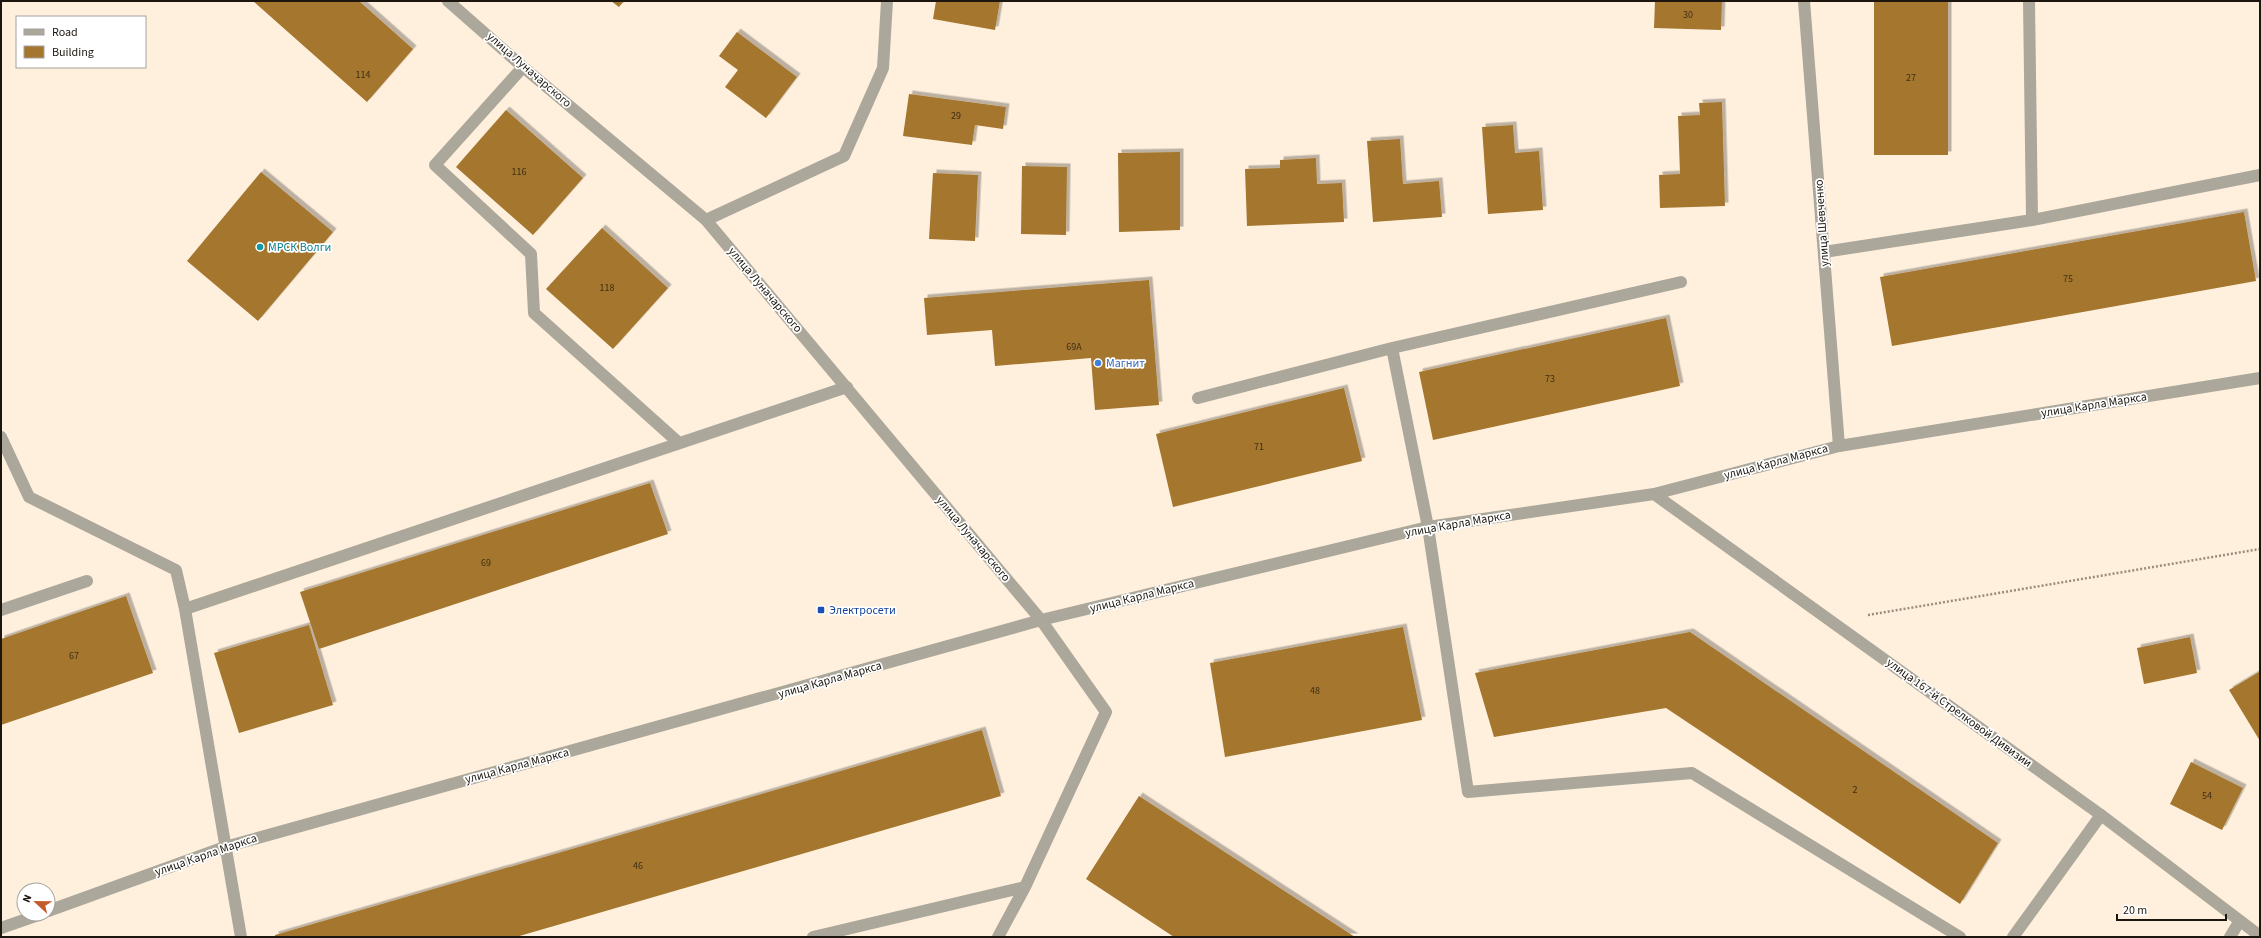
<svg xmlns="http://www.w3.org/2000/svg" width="2261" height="938" font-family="'Source Sans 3',sans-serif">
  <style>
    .building { fill: #a4762e; filter: url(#shadow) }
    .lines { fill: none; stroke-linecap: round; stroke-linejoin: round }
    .path { stroke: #978d7f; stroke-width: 2.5; stroke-dasharray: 2 2; stroke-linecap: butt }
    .service { stroke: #aba79b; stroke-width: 12 }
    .minor { stroke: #aba79b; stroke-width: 12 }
    .tertiary { stroke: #aba79b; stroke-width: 12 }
    .culture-dot { fill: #0f9aa8; stroke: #fff; stroke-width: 1.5 }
    .shop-dot { fill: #3f7fe0; stroke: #fff; stroke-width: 1.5 }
    .transit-dot { fill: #1a4fb4; stroke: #fff; stroke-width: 1.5 }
    .labels { text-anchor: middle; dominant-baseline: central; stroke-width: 3.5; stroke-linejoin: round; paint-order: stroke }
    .number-label { font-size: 10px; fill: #3e2e16 }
    .street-label { font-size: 12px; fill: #1c160e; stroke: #fff }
    .culture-label { font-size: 12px; fill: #0d838f; stroke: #fff; text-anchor: start }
    .shop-label { font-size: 12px; fill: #366cbe; stroke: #fff; text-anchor: start }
    .transit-label { font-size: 12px; fill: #164399; stroke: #fff; text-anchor: start }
  </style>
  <defs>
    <filter id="shadow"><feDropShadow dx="3.5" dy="-3.5" stdDeviation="0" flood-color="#0004"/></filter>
  </defs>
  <rect width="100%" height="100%" fill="#fff0dd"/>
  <path class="building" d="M253,1H359L413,49L367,102Z
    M611,1H624L619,7Z
    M936,1H1000L995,30L933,19Z
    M1655,1H1722L1721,30L1654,28Z
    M1874,1H1948V155H1874Z
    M737,32L797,77L766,118L725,87L738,70L719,56Z
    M909,94L1006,107L1003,129L975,125L972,145L903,136Z
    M1722,102L1725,206L1660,208L1659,175L1680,174L1678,116L1700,115L1699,103Z
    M506,110L583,178L533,235L456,167Z
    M1513,125L1515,153L1539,151L1543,210L1488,214L1482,127Z
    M1400,139L1403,184L1439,181L1442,217L1373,222L1367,141Z
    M1180,152V230L1119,232L1118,153Z
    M1316,158L1317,184L1342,183L1344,222L1247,226L1245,169L1280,168V160Z
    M1022,166L1067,167L1066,235L1021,234Z
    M261,172L333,232L258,321L187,261Z
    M933,173L978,175L975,241L929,239Z
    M2244,212L2256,281L1892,346L1880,277Z
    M602,228L668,288L613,349L546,289Z
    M1149,280L1159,405L1095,410L1091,358L995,366L992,330L927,335L924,298Z
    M1666,318L1680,386L1433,440L1419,372Z
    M1344,388L1362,461L1173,507L1156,434Z
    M650,483L668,534L319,649L300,592Z
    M126,596L153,673L1,725V639Z
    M309,625L333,705L239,733L214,653Z
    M1403,627L1422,720L1225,757L1210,663Z
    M1690,632L1998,843L1960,904L1666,708L1494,737L1475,673Z
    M2190,637L2197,673L2144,684L2137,648Z
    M2259,672L2260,675V741L2229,690Z
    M982,730L1001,796L516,937H275V935Z
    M2191,762L2243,788L2222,830L2170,804Z
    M1139,796L1355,937H1174L1086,879Z"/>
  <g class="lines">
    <path class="path" d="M1868,615L2260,549"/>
    <path class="service" d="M2029,1L2032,220
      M523,67L435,165L531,254L534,313L679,443
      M1824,252L2032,220L2260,175
      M1681,282L1392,348L1428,527L1468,792L1692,773L1960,937
      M1198,398L1392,348
      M1,437L29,497L176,570L185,609L241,937
      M185,609L847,387
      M1,610L87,581
      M813,937L1025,887L1106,712L1041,620
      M998,937L1025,887
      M2013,937L2101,815
      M2230,937L2239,922"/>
    <path class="minor" d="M1804,1L1839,446
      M706,220L844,156L883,68L887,1"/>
    <path class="tertiary" d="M448,1L523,67L706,220L1041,620
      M1654,494L2101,815L2260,936
      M48,911L225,847L1041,620L1428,527L1654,494L1839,446L2260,378
      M1,928L41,914"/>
  </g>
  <circle class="culture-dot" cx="260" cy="247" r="4"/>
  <circle class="shop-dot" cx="1098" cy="363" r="4"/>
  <rect class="transit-dot" x="817" y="606" width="8" height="8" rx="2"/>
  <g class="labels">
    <g class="number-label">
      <text x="1688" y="15">30</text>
      <text x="363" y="75">114</text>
      <text x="1911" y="78">27</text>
      <text x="956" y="116">29</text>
      <text x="519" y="172">116</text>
      <text x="2068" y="279">75</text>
      <text x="607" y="288">118</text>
      <text x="1074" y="347">69А</text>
      <text x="1550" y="379">73</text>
      <text x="1259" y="447">71</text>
      <text x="486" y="563">69</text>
      <text x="74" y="656">67</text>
      <text x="1315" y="691">48</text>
      <text x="1855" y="790">2</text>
      <text x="2207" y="796">54</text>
      <text x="638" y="866">46</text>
    </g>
    <g class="street-label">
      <text transform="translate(529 70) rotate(41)">улица Луначарского</text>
      <text transform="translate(1822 223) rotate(-94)">улица Шевченко</text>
      <text transform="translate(765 290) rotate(50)">улица Луначарского</text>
      <text transform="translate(2094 405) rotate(-9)">улица Карла Маркса</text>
      <text transform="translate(1776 462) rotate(-15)">улица Карла Маркса</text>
      <text transform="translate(1458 524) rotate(-10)">улица Карла Маркса</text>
      <text transform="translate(973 539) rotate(50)">улица Луначарского</text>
      <text transform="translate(1142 596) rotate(-14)">улица Карла Маркса</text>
      <text transform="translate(830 680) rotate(-16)">улица Карла Маркса</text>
      <text transform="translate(1959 713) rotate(36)">улица 167-й Стрелковой Дивизии</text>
      <text transform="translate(517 766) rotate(-15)">улица Карла Маркса</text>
      <text transform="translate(206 855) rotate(-19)">улица Карла Маркса</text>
    </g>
    <g class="culture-label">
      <text x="268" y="247">МРСК Волги</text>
    </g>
    <g class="shop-label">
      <text x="1106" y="363">Магнит</text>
    </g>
    <g class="transit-label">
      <text x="829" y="610">Электросети</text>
    </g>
  </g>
  <rect width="2261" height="938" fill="none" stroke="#1c160e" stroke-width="4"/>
  <rect x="16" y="16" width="130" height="52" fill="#ffffff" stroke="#a4a29f"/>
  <rect x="24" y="29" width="20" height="6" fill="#aba79b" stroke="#a4a29f"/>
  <text x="52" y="36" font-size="12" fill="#1c160e">Road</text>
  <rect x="24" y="46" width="20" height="12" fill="#a4762e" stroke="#a4a29f"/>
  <text x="52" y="56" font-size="12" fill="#1c160e">Building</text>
  <g transform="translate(36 902) rotate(292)"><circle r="19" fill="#ffffff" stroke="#a4a29f"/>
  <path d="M0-3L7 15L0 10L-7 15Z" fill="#c25c2d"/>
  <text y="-6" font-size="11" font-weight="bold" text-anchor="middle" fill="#1c160e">N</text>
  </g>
  <path d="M2117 914v6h109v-6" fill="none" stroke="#1c160e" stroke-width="2"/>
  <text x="2123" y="914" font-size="12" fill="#1c160e" stroke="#ffffff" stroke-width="3" paint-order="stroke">20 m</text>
</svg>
